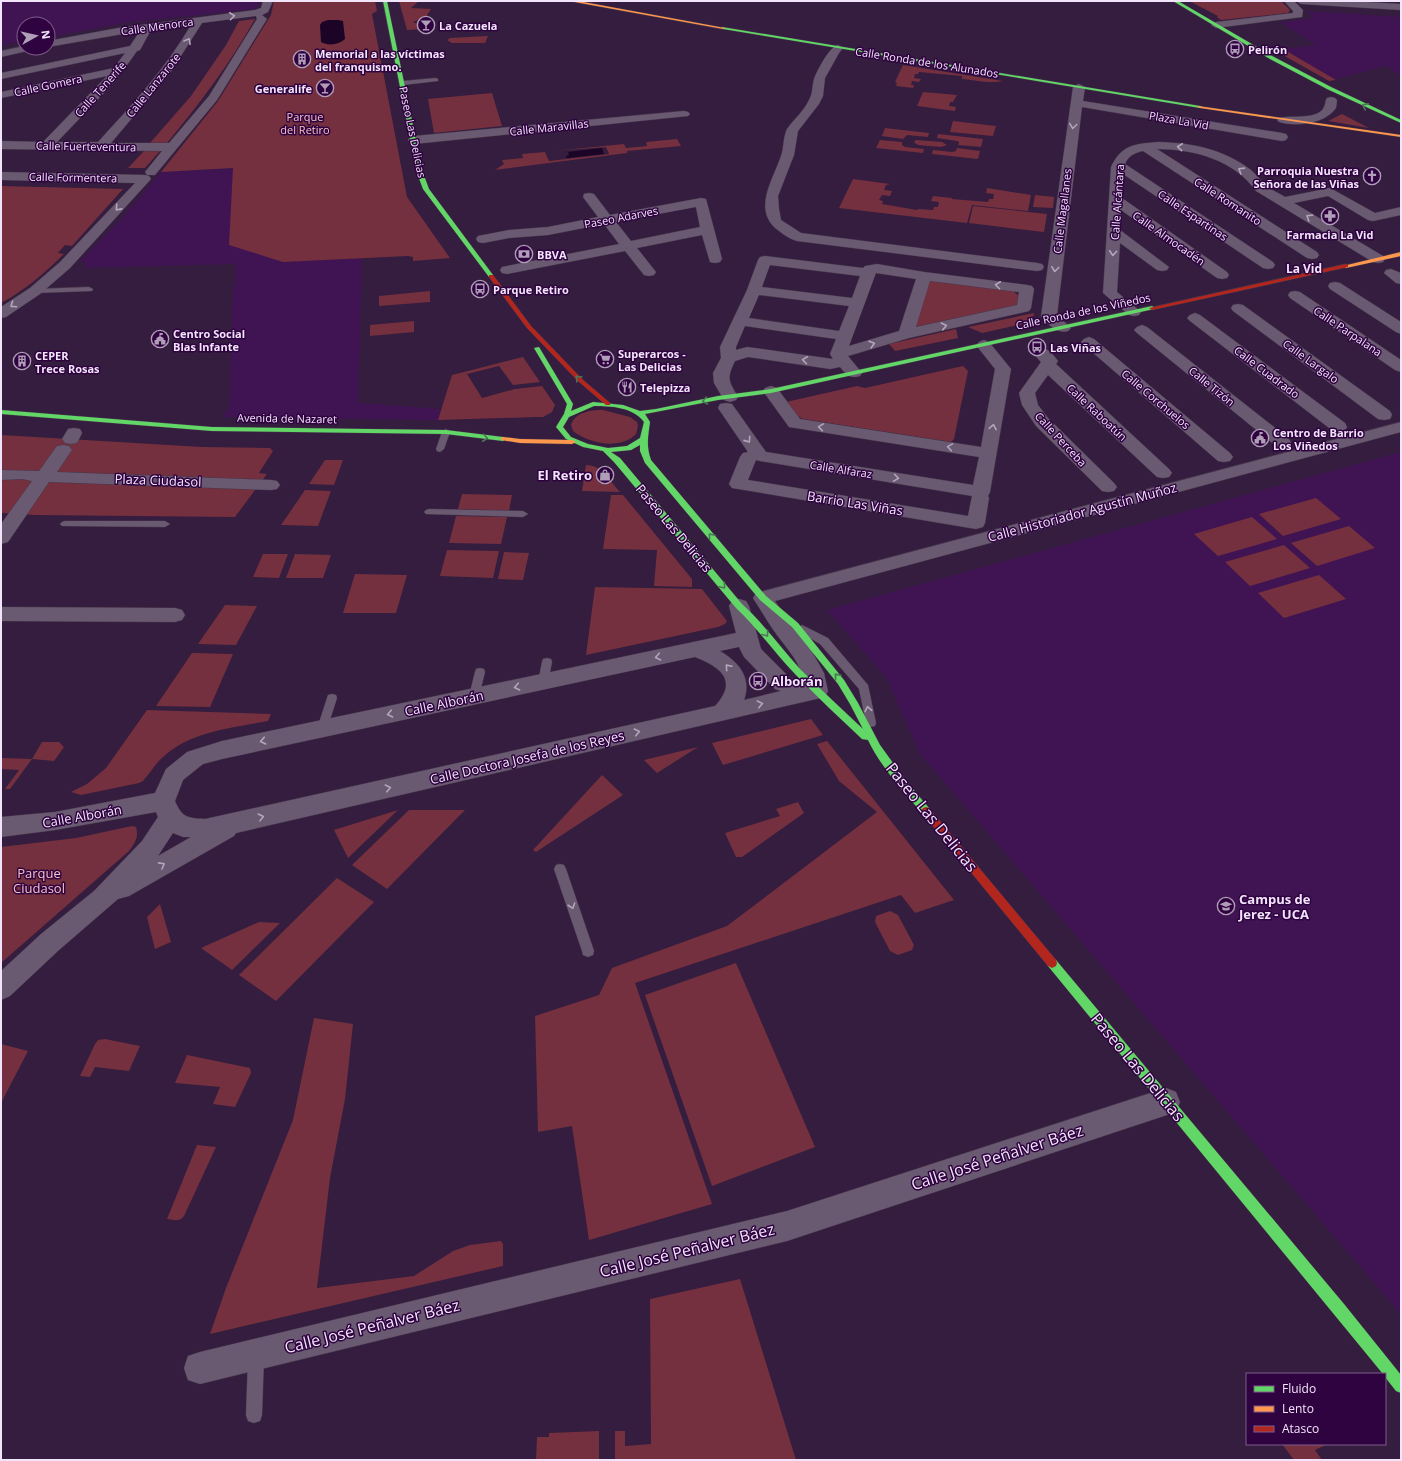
<svg xmlns="http://www.w3.org/2000/svg" width="1402" height="1461" font-family="'Open Sans',sans-serif">
  <style>
    .built { fill: #401453 }
    .green { fill: #74303e }
    .water { fill: #1b0425 }
    .lines { fill: none; stroke-linecap: round; stroke-linejoin: round }
    .lane-casing { stroke: #46364c; stroke-width: 1 }
    .street-casing { stroke: #46364c; stroke-width: 1 }
    .fast-casing { stroke: #46364c; stroke-width: 1 }
    .slow-casing { stroke: #46364c; stroke-width: 1 }
    .jam-casing { stroke: #46364c; stroke-width: 1 }
    .lane { fill: #695971; fill-rule: evenodd }
    .street { fill: #695971; fill-rule: evenodd }
    .fast { fill: #63d668; fill-rule: evenodd }
    .slow { fill: #ff974d; fill-rule: evenodd }
    .jam { fill: #b3261e; fill-rule: evenodd }
    .oneway { stroke: #b4a5bc }
    .oneway2 { stroke: #4c7756 }
    .labels { text-anchor: middle; dominant-baseline: central; stroke-width: 3; stroke-linejoin: round; paint-order: stroke }
    .far-poi-label { font-size: 11px; font-weight: bold; fill: #f2e4fa; stroke: #2f0340; text-anchor: start }
    .far-street-label { font-size: 11px; fill: #f2e4fa; stroke: #2f0340 }
    .far-park-label { font-size: 11px; fill: #f6c1c5; stroke: #2f0340 }
    .far-neighbourhood-label { font-size: 12px; font-weight: bold; fill: #f2e4fa; stroke: #2f0340 }
    .poi-label { font-size: 13px; font-weight: bold; fill: #f2e4fa; stroke: #2f0340; text-anchor: start }
    .street-label { font-size: 13px; fill: #f2e4fa; stroke: #2f0340 }
    .park-label { font-size: 13px; fill: #f6c1c5; stroke: #2f0340 }
    .near-street-label { font-size: 16px; fill: #f2e4fa; stroke: #2f0340 }
  </style>
  <rect width="100%" height="100%" fill="#341d3e"/>
  <path class="built" d="M1,1H260L256,9L131,22L48,37V24H24V41L1,45Z
    M1307,11L1401,17V76L1386,66L1329,81L1274,50L1316,45L1280,22L1313,18Z
    M233,168L283,262L362,258L358,403L441,409L438,420L223,417L230,404L233,286L235,285L236,264L84,268L87,262H79L122,218L161,172Z
    M1401,452V1314L920,754L886,677L827,610Z"/>
  <path class="green" d="M274,1H375L377,11L372,14L407,197L450,258L413,261V257L408,256L283,262L229,245L233,168L161,172L218,101L266,23L271,15Z
    M399,1H419L411,8L431,9L426,17L413,22L425,27V29L407,30Z
    M1189,1H1281L1290,10L1288,13L1221,20L1217,17L1218,16Z
    M255,19C229,65 200,103 167,143H150L191,96L226,45L239,21Z
    M488,36L485,43H452L447,40L450,38Z
    M1283,49L1336,80L1329,81L1274,50Z
    M903,65L1003,81C990,84 974,80 962,79V76L919,72L918,74H915L914,78L921,79L919,82L912,81L911,85H914L913,88L896,86L897,83L895,82Z
    M923,92L957,95L953,102H950L949,106L956,107L955,111L917,106Z
    M492,93L502,126L434,133L428,99Z
    M1342,114L1369,128L1328,121Z
    M953,121L996,126L993,136L950,132Z
    M885,128L929,133L928,137L907,135L903,139L882,136Z
    M938,134L983,139L981,147L958,145L959,142L957,141L937,138Z
    M677,139L681,146L627,151V153L495,170L504,164L502,160L523,158L522,154L545,152L549,161L609,154L606,147L553,151L624,144L626,148L647,146L646,142Z
    M880,140L902,142V145L905,147L924,149L923,153L876,148Z
    M916,140L942,142L947,145L941,147L918,145L915,143L914,142Z
    M957,148L980,151L978,159L932,154L933,150L952,152L956,151Z
    M144,151H160L145,168H128Z
    M853,179L890,184L886,185L884,190L892,191L890,196L882,195L879,200L883,201L882,204L917,210L918,209L933,210L934,207H938L939,202L931,201L933,196L952,198V199L988,202L989,199H993L994,194L986,193L987,188L1031,195L1028,211L972,205L967,223L839,208Z
    M1,186L123,189L72,246L65,245L58,253L64,254C46,272 24,291 1,303Z
    M1035,195L1054,197L1053,208L1033,207Z
    M973,206L1047,214L1044,232L969,223Z
    M929,280L1013,291L1019,296L1017,306L917,327L916,326Z
    M430,291V302L379,306V296Z
    M1034,313L1032,322L982,333L968,327Z
    M414,321V332L370,336V325Z
    M956,329L958,338L895,351L889,344Z
    M523,357L540,382L513,385L499,366L467,374L482,398L515,389L542,386L555,405L552,412L543,417H537L438,420L452,375Z
    M963,366L968,371L954,439L951,442L803,419L797,416L786,402L857,386L865,388Z
    M603,410L630,417L637,422L638,426L636,434C621,450 589,444 573,431L571,425C575,412 591,410 603,410Z
    M1,435L202,447L270,448L273,451L259,473L267,474L235,517L34,515L2,513L1,515Z
    M325,460H343L334,485L309,484Z
    M586,465C602,465 610,481 620,492L582,491Z
    M305,490L331,491L318,526L281,525Z
    M462,494L512,495L509,511L458,509Z
    M611,495H623L692,579V587L654,586L657,550L603,549Z
    M1316,498L1341,519L1283,536L1259,514Z
    M456,516L507,517L501,544L449,543Z
    M1252,517L1277,539L1218,556L1194,534Z
    M1349,526L1375,548L1317,566L1291,543Z
    M1284,545L1310,568L1250,586L1225,562Z
    M447,550L499,551L493,578L440,576Z
    M504,552L529,553L523,580L498,579Z
    M263,554H288L279,578L253,577Z
    M295,554L331,555L323,578H286Z
    M355,574L407,575L396,613H343Z
    M1319,575L1346,599L1284,618L1258,593Z
    M595,587L702,589L727,621L725,624L718,627L586,655Z
    M225,605L257,606L236,645L198,644Z
    M192,653L233,654L210,707L156,706Z
    M147,710L271,714L268,721C232,728 191,731 163,757C156,763 150,773 143,781L139,783L81,795L71,792L87,784L106,768Z
    M811,719L823,735L723,765L712,743Z
    M827,741L954,900L915,913L901,895L635,983L712,1204L589,1240L572,1126L538,1132L535,1016L599,995L612,968L727,926L877,812L839,781L817,744Z
    M42,742H59L64,747L54,761L32,759L10,789H5L19,770L1,769V758L32,759Z
    M698,747L657,773L644,760Z
    M602,775L623,795L536,852L533,850Z
    M798,802L804,813L742,857H736L725,833L780,816L776,809Z
    M398,810L348,858L334,830Z
    M409,810H465L387,889L352,865Z
    M132,826L136,827C139,837 135,843 129,851L1,963V847L76,838Z
    M337,878L374,902L276,1001L239,975Z
    M160,904L171,942L155,949L147,917Z
    M890,911L898,915L914,945L912,950L898,955L890,951L875,922L876,916Z
    M259,922L280,923L232,970L201,948Z
    M736,963L815,1147L712,1186L645,995Z
    M314,1018L353,1024L345,1099L330,1178L317,1288L414,1276L453,1251L470,1245L501,1241L503,1244V1266L210,1334L226,1288L293,1120Z
    M105,1039L140,1046L129,1071L95,1067L90,1077L80,1076L95,1044L98,1040Z
    M1,1044L28,1051L1,1103Z
    M187,1055L250,1068L251,1073L235,1107L213,1104L220,1087L175,1083Z
    M197,1145L216,1147L184,1216C180,1222 174,1220 167,1219Z
    M740,1279L796,1460H615V1431H625V1446L651,1444L650,1299Z
    M599,1431V1460H536L537,1437H549V1433Z
    M1282,1444H1328L1315,1450L1322,1460H1294Z"/>
  <path class="water" d="M328,20H338L343,21L345,39C339,45 328,46 321,42L320,25L322,22Z
    M602,148L604,154L567,158L566,156L569,155L568,152Z"/>
  <g class="lines">
    <defs>
      <path id="lane" d="M436,78L438,79V81L403,85L400,83L403,81Z
        M89,287L93,289L92,291L35,293L31,291L35,289Z
        M446,429L450,432L444,449L440,452L437,451L436,449L442,432Z
        M429,509L523,511L528,514L523,517L426,514L424,512L426,510Z
        M65,521H165L170,524L165,527L62,526L60,524L62,522Z
        M802,625L828,638L868,685L876,723L875,726L871,727L867,726L866,723L859,689L820,644L798,631L797,629Z
        M547,658L551,659L552,662L548,682L547,685H539L538,682L542,662L543,659Z
        M480,668L484,669L485,672L479,696L478,699H470L469,696L475,672L476,669Z
        M332,694L336,695L337,698L327,729L326,732L322,733L318,732L317,729L327,698L328,695Z
        M560,864L564,865L566,869L594,951L593,955L588,957L583,955L582,951L554,869L556,865Z
        M256,1349L262,1351L264,1357L262,1415L260,1421L254,1423L248,1421L246,1415L248,1357L250,1351Z"/>
      <path id="street" d="M263,1H273L268,12L262,15L267,19L217,100L155,175H147L145,172L162,151L1,149V141L43,142L107,76L1,98V92L114,68L125,53L1,79V73L130,46L140,31L48,47V41L118,28L255,10L261,8ZM256,16L257,19L209,96L169,143H111L170,73L202,23ZM191,25C166,68 132,105 98,142H57L105,92L122,72L137,51L140,50L151,30Z
        M1284,1H1294L1303,10L1302,17L1216,28L1211,25L1216,22L1293,13V11Z
        M1296,1H1350L1401,4V10L1301,4Z
        M838,45L843,48L839,53L825,78L823,96L819,104L798,131L794,155L778,196L779,209L781,220L801,233L1037,263L1042,264L1044,267L1042,270L1037,271L797,241C790,239 784,235 779,231C751,211 773,180 781,156C784,148 783,137 787,129C794,119 804,111 809,100C813,93 812,86 814,79C817,71 829,47 838,45Z
        M24,46V48H33L32,50L1,57V51Z
        M1079,84L1085,87L1083,101L1282,133L1286,134L1288,137L1286,140L1282,141L1082,107L1057,315L1071,328L1068,331C1058,334 1048,325 1041,316L1073,87Z
        M1331,97L1335,98L1337,100L1336,108C1325,124 1296,127 1279,122L1277,120L1279,118C1290,115 1319,120 1324,107C1326,103 1325,101 1327,98Z
        M684,111L688,112L690,114L688,116L414,144L410,143L408,140L410,137L414,136Z
        M1159,142C1193,143 1223,149 1251,170C1257,175 1261,181 1266,186C1271,190 1279,193 1285,197L1330,188L1375,213L1401,207V215L1373,221L1368,220L1328,196L1294,203L1383,256L1385,259L1383,262L1378,263L1373,262L1256,191C1234,160 1194,149 1157,149L1317,252L1319,255L1317,258L1312,259L1307,258L1143,151C1134,153 1128,156 1125,164L1273,262L1275,265L1273,268L1268,269L1263,268L1123,174L1122,198L1227,272L1229,275L1227,278L1222,279L1217,278L1121,210L1120,230L1169,267L1167,270L1162,271L1157,270L1120,243L1117,292L1141,312L1139,315L1134,316L1129,315L1103,293L1111,167C1122,144 1135,144 1159,142Z
        M1,172L145,175L149,176L151,179L70,268L40,294L6,317L1,318V307L30,288L60,262L135,183L1,180Z
        M589,193L594,194L610,215L701,198L706,199L722,259L720,262L715,263L710,262L702,235L637,248L656,272L654,275L649,276L644,275L625,251L507,274L502,273L500,270L502,267L619,244L604,224L548,235L509,238L483,243L478,242L476,239L478,236L509,230L548,227L598,217L583,197L584,194ZM696,207L700,227L631,241L616,222Z
        M765,256L863,268L865,266L877,264L924,272L1027,285L1032,286L1034,289L1031,308L1029,311L909,338L848,356L862,373L860,376C849,379 846,374 840,367L830,369L748,357L735,361C726,379 729,381 738,397L736,400L730,402L724,400L714,383L713,373L721,358L720,347L747,290L758,260L760,257ZM770,265L860,276L852,298L762,287ZM876,273L916,279L899,331L849,346ZM930,281L1019,292L1017,305L916,327ZM759,295L849,306L839,331L749,318ZM745,326L836,339L830,354L833,359L747,347L736,350V347Z
        M1391,269L1401,273V284L1396,283L1384,273L1386,270Z
        M1335,282L1340,283L1401,322V334L1396,332L1330,289L1328,286L1330,283Z
        M1295,291L1300,292L1401,360V372L1395,370L1290,298L1288,295L1290,292Z
        M1238,304L1243,305L1390,411L1392,415L1390,419L1384,420L1378,419L1233,311L1231,308L1233,305Z
        M1195,313L1200,315L1345,423L1347,427L1345,431L1339,432L1333,431L1190,321L1187,318L1190,315Z
        M1142,325L1147,327L1288,438L1291,442L1288,446L1282,447L1276,446L1137,333L1134,330L1137,327Z
        M1089,337L1094,339L1230,453L1233,457L1230,461L1224,462L1218,461L1084,345L1081,342L1084,339Z
        M984,340L989,342L1011,369L990,492L988,496L989,498L985,523L983,527L976,529L738,489L732,488L729,484L740,457L743,453L748,452L718,408L720,404L726,403L732,404L766,452L973,485L979,457L789,427L763,391L765,388L771,386L777,388L800,419L981,447L995,369L976,345L979,342ZM756,460L760,461L972,496L968,516L748,480Z
        M1039,346C1047,348 1053,354 1058,361L1056,364L1169,469L1172,473L1169,477L1163,478L1157,477L1048,375L1035,393L1038,405L1048,418L1114,483L1117,487L1114,491L1108,492L1102,491L1036,426L1022,405L1019,393L1041,362L1031,351L1033,348Z
        M1401,422V432L775,601L791,625L811,650L824,673L828,691L825,697L236,833L234,836L129,896L118,899L59,950L10,996L1,1000V971L41,934L94,891L142,841L158,817L156,812L55,830L1,837V817L55,812L155,793L166,769L187,752L222,741L736,633L729,606L732,601L739,599L746,601L749,606L761,649L790,678L804,681C800,662 788,650 777,635C768,623 761,610 753,598L756,593ZM739,647L744,657L775,689L781,691L744,700C752,678 739,662 720,651ZM695,657C720,667 739,680 715,706L205,819C188,818 182,818 175,801L183,780L203,764L222,759ZM173,833L183,837H191L158,856Z
        M74,428L80,429L82,433L77,443L71,444L65,443L62,439L68,429Z
        M63,445L69,446L72,450L57,472L271,480L277,481L280,485L277,489L271,490L49,482L8,542L1,544V524L32,481L22,479L1,480V470C14,470 26,471 39,471L57,446Z
        M1,607L175,608L182,610L185,615L182,620L175,622L1,621Z
        M1166,1088L1176,1092L1180,1102L1176,1112L787,1241L200,1384L188,1380L184,1368L188,1356L200,1352L787,1211Z"/>
      <path id="fast" d="M383,1H387L423,173L429,189L493,275V277H489L423,189L417,173Z
        M1173,1H1178L1274,57L1331,87L1401,120V123L1327,89L1270,59Z
        M722,27L1200,106L1202,107L1200,108L723,29Z
        M1152,306L1155,308L1154,309L771,393L718,400L645,414L650,422C648,437 646,446 651,460L766,596L798,623L844,680L858,703L880,745L906,781L929,808L931,811L929,814H923C903,791 881,767 868,740L862,739C840,718 817,697 796,675C775,653 758,629 736,608L614,462L603,451L583,447L566,439L556,427L564,414L567,404L534,348L539,347L573,404L571,411L593,402L623,405L640,411L656,409L718,396L771,389ZM594,406C611,406 633,407 644,422L640,438L627,446L608,448L588,444L571,437L563,427L569,417ZM640,445V451L645,463L760,600L792,627L838,684L850,704L863,729C842,709 821,690 801,670C781,648 764,624 742,604L620,458L611,452L631,450Z
        M1,410L212,427L446,430L503,437L506,439L503,441L446,434L212,431L1,414Z
        M1052,958L1056,960L1344,1304L1401,1375V1393L1396,1391L1385,1377V1374H1383L1048,966L1047,963L1048,960Z"/>
      <path id="slow" d="M569,1H578L725,28L723,29Z
        M1198,106L1401,135V137L1200,108L1198,107Z
        M1401,252V256L1346,268L1343,266Z
        M503,437L520,439L572,440L576,442L572,444L520,443L501,440V438Z"/>
      <path id="jam" d="M1346,264L1348,265V267L1152,310L1149,308Z
        M489,275H493L531,326L582,379L610,403V405H606L578,381L527,328L489,277Z
        M926,807L929,808L1056,960L1057,963L1056,966L1052,968L1048,966L923,814L921,811L923,808Z"/>
    </defs>
    <use href="#lane" class="lane-casing"/>
    <use href="#street" class="street-casing"/>
    <use href="#fast" class="fast-casing"/>
    <use href="#slow" class="slow-casing"/>
    <use href="#jam" class="jam-casing"/>
    <use href="#lane" class="lane"/>
    <use href="#street" class="street"/>
    <use href="#fast" class="fast"/>
    <use href="#slow" class="slow"/>
    <use href="#jam" class="jam"/>
  </g>
  <defs><path id="oneway-chevron" d="M-2-3.5L2.5 0L-2 3.5" fill="none" stroke-width="1.6" stroke-linecap="round" stroke-linejoin="round"/></defs>
  <g class="oneway">
    <use href="#oneway-chevron" transform="translate(232 16) rotate(-7)"/>
    <use href="#oneway-chevron" transform="translate(188 41) rotate(-61)"/>
    <use href="#oneway-chevron" transform="translate(1073 126) rotate(98)"/>
    <use href="#oneway-chevron" transform="translate(1180 147) rotate(-174)"/>
    <use href="#oneway-chevron" transform="translate(1241 170) rotate(-148)"/>
    <use href="#oneway-chevron" transform="translate(118 208) rotate(132)"/>
    <use href="#oneway-chevron" transform="translate(1309 217) rotate(-148)"/>
    <use href="#oneway-chevron" transform="translate(1113 253) rotate(94)"/>
    <use href="#oneway-chevron" transform="translate(1055 269) rotate(97)"/>
    <use href="#oneway-chevron" transform="translate(998 285) rotate(-173)"/>
    <use href="#oneway-chevron" transform="translate(13 305) rotate(146)"/>
    <use href="#oneway-chevron" transform="translate(944 326) rotate(-12)"/>
    <use href="#oneway-chevron" transform="translate(872 344) rotate(-16)"/>
    <use href="#oneway-chevron" transform="translate(805 360) rotate(-172)"/>
    <use href="#oneway-chevron" transform="translate(821 427) rotate(-171)"/>
    <use href="#oneway-chevron" transform="translate(993 427) rotate(-79)"/>
    <use href="#oneway-chevron" transform="translate(748 440) rotate(55)"/>
    <use href="#oneway-chevron" transform="translate(950 447) rotate(-171)"/>
    <use href="#oneway-chevron" transform="translate(896 478) rotate(9)"/>
    <use href="#oneway-chevron" transform="translate(658 657) rotate(168)"/>
    <use href="#oneway-chevron" transform="translate(728 667) rotate(-131)"/>
    <use href="#oneway-chevron" transform="translate(517 687) rotate(168)"/>
    <use href="#oneway-chevron" transform="translate(760 704) rotate(-13)"/>
    <use href="#oneway-chevron" transform="translate(868 709) rotate(-101)"/>
    <use href="#oneway-chevron" transform="translate(390 714) rotate(168)"/>
    <use href="#oneway-chevron" transform="translate(637 732) rotate(-12)"/>
    <use href="#oneway-chevron" transform="translate(263 741) rotate(168)"/>
    <use href="#oneway-chevron" transform="translate(388 788) rotate(-13)"/>
    <use href="#oneway-chevron" transform="translate(261 817) rotate(-14)"/>
    <use href="#oneway-chevron" transform="translate(162 865) rotate(-29)"/>
    <use href="#oneway-chevron" transform="translate(572 906) rotate(71)"/>
  </g>
  <g class="oneway2">
    <use href="#oneway-chevron" transform="translate(1365 106) rotate(-154)"/>
    <use href="#oneway-chevron" transform="translate(578 378) rotate(-134)"/>
    <use href="#oneway-chevron" transform="translate(705 401) rotate(168)"/>
    <use href="#oneway-chevron" transform="translate(485 438) rotate(7)"/>
    <use href="#oneway-chevron" transform="translate(711 536) rotate(-130)"/>
    <use href="#oneway-chevron" transform="translate(723 586) rotate(50)"/>
    <use href="#oneway-chevron" transform="translate(766 634) rotate(54)"/>
    <use href="#oneway-chevron" transform="translate(837 676) rotate(-129)"/>
  </g>
  <defs>
    <symbol id="bar-ring" viewBox="-11 -11 22 22"><circle r="9.5" fill="#2f0340" stroke="#b09eb8" stroke-width="1.5"/><path d="M-6-5H6L.8 .8V4.5H3.5V6h-7V4.5H-.8V.8Z" fill="#b09eb8"/></symbol>
    <symbol id="bus-ring" viewBox="-11 -11 22 22"><circle r="9.5" fill="#2f0340" stroke="#b09eb8" stroke-width="1.5"/><path d="M-5-6H5V4H4V6H2V4H-2V6H-4V4H-5ZM-3.5-4V0h7V-4ZM-3.5 1.2v1.5H-2V1.2ZM2 1.2v1.5H3.5V1.2Z" fill="#b09eb8"/></symbol>
    <symbol id="building-ring" viewBox="-11 -11 22 22"><circle r="9.5" fill="#2f0340" stroke="#b09eb8" stroke-width="1.5"/><path d="M-4-6H4V6H1V3H-1V6H-4ZM-2.5-4.3h1.7v1.8h-1.7ZM.8-4.3h1.7v1.8H.8ZM-2.5-1h1.7V.8h-1.7ZM.8-1h1.7V.8H.8Z" fill="#b09eb8"/></symbol>
    <symbol id="church-ring" viewBox="-11 -11 22 22"><circle r="9.5" fill="#2f0340" stroke="#b09eb8" stroke-width="1.5"/><path d="M-1.2-6h2.4v3.5h3.3v2.4h-3.3V6h-2.4V-.1h-3.3v-2.4h3.3Z" fill="#b09eb8"/></symbol>
    <symbol id="pharmacy-ring" viewBox="-11 -11 22 22"><circle r="9.5" fill="#2f0340" stroke="#b09eb8" stroke-width="1.5"/><path d="M-2-6h4v4h4v4h-4v4h-4v-4h-4v-4h4Z" fill="#b09eb8"/></symbol>
    <symbol id="bank-ring" viewBox="-11 -11 22 22"><circle r="9.5" fill="#2f0340" stroke="#b09eb8" stroke-width="1.5"/><path d="M-6-4H6V4H-6ZM0-2.3a2.3 2.3 0 1 0 0 4.6a2.3 2.3 0 1 0 0-4.6Z" fill="#b09eb8"/></symbol>
    <symbol id="civic-ring" viewBox="-11 -11 22 22"><circle r="9.5" fill="#2f0340" stroke="#b09eb8" stroke-width="1.5"/><path d="M-.6-6.5H3V-4.5H.6V-3L4-1V1h2V6H-6V1h2V-1L-.6-3ZM-1.2 2.5V6h2.4V2.5Z" fill="#b09eb8"/></symbol>
    <symbol id="supermarket-ring" viewBox="-11 -11 22 22"><circle r="9.5" fill="#2f0340" stroke="#b09eb8" stroke-width="1.5"/><path d="M-6-5.5h2.5l.6 2H6L4.5 2H-2.5L-4.4-4H-6ZM-1.5 3.2a1.3 1.3 0 1 0 .1 0ZM3 3.2a1.3 1.3 0 1 0 .1 0Z" fill="#b09eb8"/></symbol>
    <symbol id="restaurant-ring" viewBox="-11 -11 22 22"><circle r="9.5" fill="#2f0340" stroke="#b09eb8" stroke-width="1.5"/><path d="M-5-6h1v4h1v-4h1v4h1v-4h1v5L-1.5 .5V6h-2V.5L-5-1ZM5-6V6H3V1.5H1.5Q1.5-4 5-6Z" fill="#b09eb8"/></symbol>
    <symbol id="shop-ring" viewBox="-11 -11 22 22"><circle r="9.5" fill="#2f0340" stroke="#b09eb8" stroke-width="1.5"/><path d="M-5-2.5h2.3a2.7 3.5 0 0 1 5.4 0H5L5.5 6h-11ZM-1.5-2.5h3a1.5 2.3 0 0 0-3 0Z" fill="#b09eb8"/></symbol>
    <symbol id="university-ring" viewBox="-11 -11 22 22"><circle r="9.5" fill="#2f0340" stroke="#b09eb8" stroke-width="1.5"/><path d="M0-5L7-2L0 1L-7-2ZM-4 1L0 2.5L4 1V4Q0 6-4 4Z" fill="#b09eb8"/></symbol>
  </defs>
  <g fill-rule="evenodd">
    <use href="#bar-ring" x="416" y="15" width="20" height="20"/>
    <use href="#bus-ring" x="1225" y="39" width="20" height="20"/>
    <use href="#building-ring" x="292" y="49" width="20" height="20"/>
    <use href="#bar-ring" x="315" y="78" width="20" height="20"/>
    <use href="#church-ring" x="1362" y="166" width="20" height="20"/>
    <use href="#pharmacy-ring" x="1320" y="206" width="20" height="20"/>
    <use href="#bank-ring" x="514" y="244" width="20" height="20"/>
    <use href="#bus-ring" x="470" y="279" width="20" height="20"/>
    <use href="#civic-ring" x="150" y="329" width="20" height="20"/>
    <use href="#bus-ring" x="1027" y="337" width="20" height="20"/>
    <use href="#supermarket-ring" x="595" y="349" width="20" height="20"/>
    <use href="#building-ring" x="12" y="351" width="20" height="20"/>
    <use href="#restaurant-ring" x="617" y="377" width="20" height="20"/>
    <use href="#civic-ring" x="1250" y="428" width="20" height="20"/>
    <use href="#shop-ring" x="595" y="465" width="20" height="20"/>
    <use href="#bus-ring" x="748" y="671" width="20" height="20"/>
    <use href="#university-ring" x="1216" y="896" width="20" height="20"/>
  </g>
  <g class="labels">
    <g class="far-poi-label">
      <text x="439" y="25">La Cazuela</text>
      <text x="1248" y="49">Pelirón</text>
      <text x="315" y="53">Memorial a las víctimas<tspan x="315" dy="13">del franquismo.</tspan></text>
      <text x="312" y="88" text-anchor="end">Generalife</text>
      <text x="1359" y="170" text-anchor="end">Parroquia Nuestra<tspan x="1359" dy="13">Señora de las Viñas</tspan></text>
      <text x="1330" y="234" text-anchor="middle">Farmacia La Vid</text>
      <text x="537" y="254">BBVA</text>
      <text x="493" y="289">Parque Retiro</text>
      <text x="173" y="333">Centro Social<tspan x="173" dy="13">Blas Infante</tspan></text>
      <text x="1050" y="347">Las Viñas</text>
      <text x="618" y="353">Superarcos -<tspan x="618" dy="13">Las Delicias</tspan></text>
      <text x="35" y="355">CEPER<tspan x="35" dy="13">Trece Rosas</tspan></text>
      <text x="640" y="387">Telepizza</text>
      <text x="1273" y="432">Centro de Barrio<tspan x="1273" dy="13">Los Viñedos</tspan></text>
    </g>
    <g class="far-street-label">
      <text transform="translate(157 26) rotate(-8)">Calle Menorca</text>
      <text transform="translate(927 62) rotate(9)">Calle Ronda de los Alunados</text>
      <text transform="translate(48 85) rotate(-12)">Calle Gomera</text>
      <text transform="translate(153 85) rotate(-51)">Calle Lanzarote</text>
      <text transform="translate(100 89) rotate(-48)">Calle Tenerife</text>
      <text transform="translate(1179 120) rotate(10)">Plaza La Vid</text>
      <text transform="translate(549 127) rotate(-6)">Calle Maravillas</text>
      <text transform="translate(413 132) rotate(78)">Paseo Las Delicias</text>
      <text transform="translate(86 146) rotate(1)">Calle Fuerteventura</text>
      <text transform="translate(73 177) rotate(1)">Calle Formentera</text>
      <text transform="translate(1228 201) rotate(33)">Calle Romanito</text>
      <text transform="translate(1117 202) rotate(-86)">Calle Alcántara</text>
      <text transform="translate(1062 211) rotate(-83)">Calle Magallanes</text>
      <text transform="translate(1193 215) rotate(34)">Calle Espartinas</text>
      <text transform="translate(621 217) rotate(-11)">Paseo Adarves</text>
      <text transform="translate(1169 238) rotate(35)">Calle Almocadén</text>
      <text transform="translate(1083 311) rotate(-12)">Calle Ronda de los Viñedos</text>
      <text transform="translate(1348 331) rotate(34)">Calle Parpalana</text>
      <text transform="translate(1311 361) rotate(36)">Calle Largalo</text>
      <text transform="translate(1267 372) rotate(37)">Calle Cuadrado</text>
      <text transform="translate(1212 386) rotate(39)">Calle Tizón</text>
      <text transform="translate(1156 399) rotate(40)">Calle Corchuelos</text>
      <text transform="translate(1097 412) rotate(43)">Calle Raboatún</text>
      <text transform="translate(287 418) rotate(1)">Avenida de Nazaret</text>
      <text transform="translate(1061 439) rotate(47)">Calle Perceba</text>
      <text transform="translate(841 469) rotate(9)">Calle Alfaraz</text>
    </g>
    <g class="far-park-label">
      <text x="305" y="116">Parque<tspan x="305" dy="13">del Retiro</tspan></text>
    </g>
    <g class="far-neighbourhood-label">
      <text x="1304" y="268">La Vid</text>
    </g>
    <g class="poi-label">
      <text x="592" y="475" text-anchor="end">El Retiro</text>
      <text x="771" y="681">Alborán</text>
      <text x="1239" y="899">Campus de<tspan x="1239" dy="15">Jerez - UCA</tspan></text>
    </g>
    <g class="street-label">
      <text transform="translate(158 480) rotate(2)">Plaza Ciudasol</text>
      <text transform="translate(855 503) rotate(9)">Barrio Las Viñas</text>
      <text transform="translate(1082 512) rotate(-15)">Calle Historiador Agustín Muñoz</text>
      <text transform="translate(674 528) rotate(50)">Paseo Las Delicias</text>
      <text transform="translate(444 703) rotate(-12)">Calle Alborán</text>
      <text transform="translate(527 757) rotate(-13)">Calle Doctora Josefa de los Reyes</text>
      <text transform="translate(82 816) rotate(-10)">Calle Alborán</text>
    </g>
    <g class="park-label">
      <text x="39" y="873">Parque<tspan x="39" dy="15">Ciudasol</tspan></text>
    </g>
    <g class="near-street-label">
      <text transform="translate(932 817) rotate(51)">Paseo Las Delicias</text>
      <text transform="translate(1138 1067) rotate(50)">Paseo Las Delicias</text>
      <text transform="translate(997 1157) rotate(-18)">Calle José Peñalver Báez</text>
      <text transform="translate(687 1250) rotate(-14)">Calle José Peñalver Báez</text>
      <text transform="translate(372 1326) rotate(-14)">Calle José Peñalver Báez</text>
    </g>
  </g>
  <rect width="1402" height="1461" fill="none" stroke="#f2e4fa" stroke-width="4"/>
  <rect x="1246" y="1373" width="140" height="72" fill="#2f0340" stroke="#7d5d8a"/>
  <rect x="1254" y="1386" width="20" height="6" fill="#63d668" stroke="#7d5d8a"/>
  <text x="1282" y="1393" font-size="12" fill="#f2e4fa">Fluido</text>
  <rect x="1254" y="1406" width="20" height="6" fill="#ff974d" stroke="#7d5d8a"/>
  <text x="1282" y="1413" font-size="12" fill="#f2e4fa">Lento</text>
  <rect x="1254" y="1426" width="20" height="6" fill="#b3261e" stroke="#7d5d8a"/>
  <text x="1282" y="1433" font-size="12" fill="#f2e4fa">Atasco</text>
  <g transform="translate(36 36) rotate(82)"><circle r="19" fill="#2f0340" stroke="#7d5d8a"/>
  <path d="M0-3L7 15L0 10L-7 15Z" fill="#b09eb8"/>
  <text y="-6" font-size="11" font-weight="bold" text-anchor="middle" fill="#f2e4fa">N</text>
  </g>
</svg>
